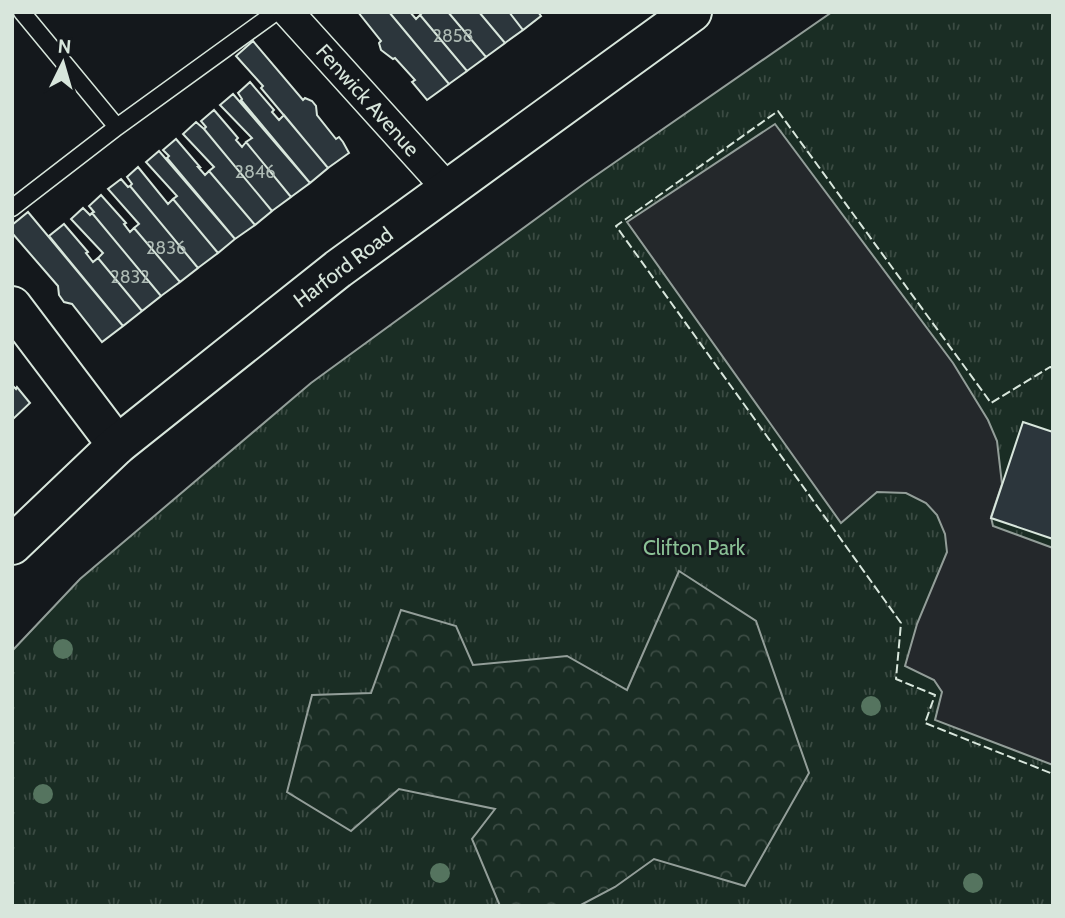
<svg xmlns="http://www.w3.org/2000/svg" width="1065" height="918" font-family="Cabin,sans-serif">
  <style>
    .grass { fill: url(#grass-tufts); stroke: #939e99; stroke-width: 2 }
    .forest { fill: url(#forest-crowns); stroke: #939e99; stroke-width: 2 }
    .parking { fill: #24282b; stroke: #939e99; stroke-width: 2 }
    .building { fill: #2c363c; stroke: #d8e6dc; stroke-width: 2 }
    .lines { fill: none; stroke-linecap: round; stroke-linejoin: round }
    .lane-casing { stroke: #d8e6dc; stroke-width: 19 }
    .street-casing { stroke: #d8e6dc; stroke-width: 33 }
    .secondary-casing { stroke: #d8e6dc; stroke-width: 42 }
    .primary-casing { stroke: #d8e6dc; stroke-width: 42 }
    .lane { stroke: #14181c; stroke-width: 16 }
    .street { stroke: #14181c; stroke-width: 30 }
    .secondary { stroke: #14181c; stroke-width: 38 }
    .primary { stroke: #14181c; stroke-width: 38 }
    .fence { stroke: #d8e6dc; stroke-width: 2; stroke-dasharray: 9 3.5; stroke-linecap: butt }
    .tree { fill: #55745f }
    .labels { text-anchor: middle; dominant-baseline: central; stroke-width: 5; stroke-linejoin: round; paint-order: stroke }
    .number-label { font-size: 18px; fill: #adbab4 }
    .street-label { font-size: 21px; fill: #d8e6dc; stroke: #14181c }
    .park-label { font-size: 21px; fill: #8ac095; stroke: #14181c }
  </style>
  <defs>
    <pattern id="grass-tufts" width="24" height="20" patternUnits="userSpaceOnUse" patternTransform="scale(1.75)"><rect width="24" height="20" fill="#1a2d24"/><path d="M3 7l-1-3M5 7V3M7 7l1-3M15 17l-1-3M17 17v-4M19 17l1-3" fill="none" stroke="#3b4b43"/></pattern>
    <pattern id="forest-crowns" width="20" height="18" patternUnits="userSpaceOnUse" patternTransform="scale(1.75)"><rect width="20" height="18" fill="#1a2d24"/><path d="M2 6a3 3 0 1 1 6 0M12 15a3 3 0 1 1 6 0" fill="none" stroke="#3b4b43"/></pattern>
  </defs>
  <rect width="100%" height="100%" fill="#14181c"/>
  <path class="grass" d="M832,12H1053V906H12V651L80,579L311,383L585,183Z"/>
  <path class="forest" d="M679,571L756,621L809,773L745,886L654,859L615,887L579,906H500L472,839L495,809L399,789L351,831L287,792L312,695L371,693L401,610L456,626L473,665L567,656L627,690Z"/>
  <path class="parking" d="M775,124L953,363L988,420L997,441L1002,484L991,517L993,526L1053,548V765L935,720L942,692L934,680L905,666L917,624L947,552L945,534L937,515L926,503L906,493L877,492L841,523L627,222Z"/>
  <path class="building" d="M358,12H389L449,84L427,100L412,82L415,80L395,58L393,59L381,50L379,43L381,41Z
    M389,12H410L416,19L420,15L467,71L449,84Z
    M423,12H448L486,57L467,71L420,15Z
    M448,12H479L505,43L486,57Z
    M479,12H509L523,30L505,43Z
    M509,12H538L541,16L523,30Z
    M253,41L303,100L305,98L312,101L316,106L317,115L336,139L339,137L343,142L349,153L328,168L261,88L263,86L236,56Z
    M250,82L274,110L272,112L279,120L284,115L328,168L310,183L241,100L242,99L238,93Z
    M233,94L310,183L291,197L246,142L252,138L220,105Z
    M214,110L238,138L236,140L242,147L246,142L291,197L272,211L204,129L206,127L201,121Z
    M196,122L204,129L272,211L255,225L209,171L214,167L183,134Z
    M176,139L200,167H198L205,175L209,171L255,225L235,239L167,158L169,156L163,150Z
    M159,151L235,239L218,253L173,199L177,196L146,162Z
    M138,167L168,204L173,199L218,253L198,268L130,186L132,184L127,177Z
    M121,179L128,187L130,186L198,268L180,282L134,228L139,224L108,189Z
    M101,195L126,223L124,224L130,232L134,228L180,282L161,296L92,213L94,212L89,206Z
    M83,208L90,215L92,213L161,296L142,311L98,258L103,253L71,219Z
    M28,212L123,326L102,342L72,304L64,302L59,295L58,286L12,233V225Z
    M64,224L88,252L86,253L93,262L98,258L142,311L123,326L49,236Z
    M12,385L16,389L17,387L30,403L12,420Z
    M1023,422L1053,432V539L991,518Z"/>
  <g class="lines">
    <defs>
      <path id="lane" d="M22,12L117,127
        M12,208L117,127L276,12"/>
      <path id="street" d="M288,12L447,188"/>
      <path id="secondary" d="M12,306L117,445"/>
      <path id="primary" d="M12,545L117,445L338,269L692,12"/>
    </defs>
    <use href="#lane" class="lane-casing"/>
    <use href="#street" class="street-casing"/>
    <use href="#secondary" class="secondary-casing"/>
    <use href="#primary" class="primary-casing"/>
    <use href="#lane" class="lane"/>
    <use href="#street" class="street"/>
    <use href="#secondary" class="secondary"/>
    <use href="#primary" class="primary"/>
    <path class="fence" d="M1053,368L1050,367L991,403L778,111L616,226L901,623L896,679L935,695L925,723L1053,774"/>
  </g>
  <g class="tree">
    <circle cx="63" cy="649" r="10"/>
    <circle cx="871" cy="706" r="10"/>
    <circle cx="43" cy="794" r="10"/>
    <circle cx="440" cy="873" r="10"/>
    <circle cx="973" cy="883" r="10"/>
  </g>
  <g class="labels">
    <g class="number-label">
      <text x="453" y="36">2858</text>
      <text x="255" y="172">2846</text>
      <text x="166" y="248">2836</text>
      <text x="130" y="277">2832</text>
    </g>
    <g class="street-label">
      <text transform="translate(368 100) rotate(48)">Fenwick Avenue</text>
      <text transform="translate(343 267) rotate(-37)">Harford Road</text>
    </g>
    <g class="park-label">
      <text x="694" y="547">Clifton Park</text>
    </g>
  </g>
  <rect width="1065" height="918" fill="none" stroke="#d8e6dc" stroke-width="28"/>
  <g transform="translate(63 63) rotate(5)" stroke="#14181c" stroke-width="5" paint-order="stroke">
  <path d="M0-5L12 26L0 18L-12 26Z" fill="#d8e6dc"/>
  <text y="-10" font-size="19" font-weight="bold" text-anchor="middle" fill="#d8e6dc">N</text>
  </g>
</svg>
